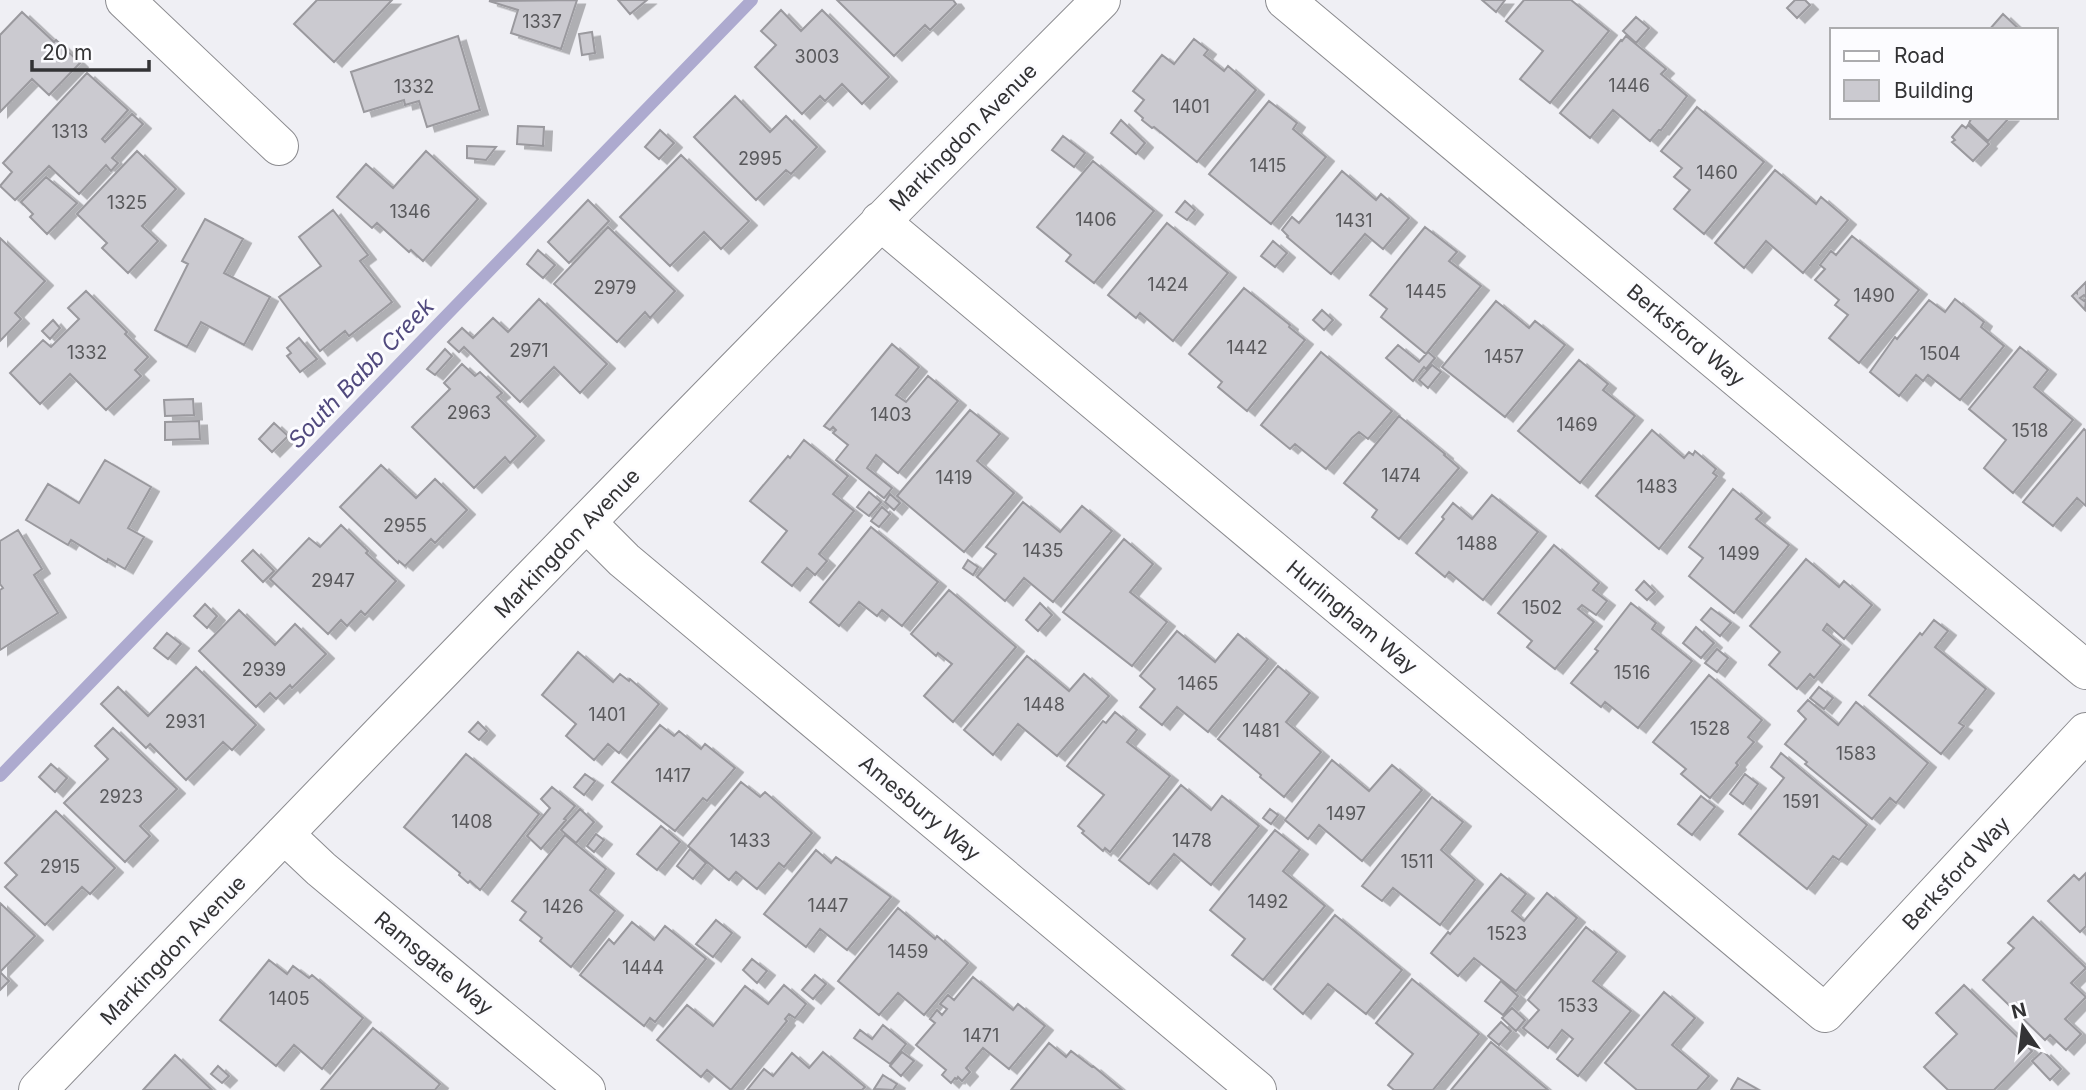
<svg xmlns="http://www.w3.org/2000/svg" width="2086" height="1090" font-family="Inter,sans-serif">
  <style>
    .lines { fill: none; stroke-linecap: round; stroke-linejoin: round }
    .stream { stroke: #adaacf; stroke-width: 12 }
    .building { fill: #cbcad0; stroke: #9a999e; stroke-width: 2; filter: url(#shadow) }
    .minor-casing { stroke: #8b8b8f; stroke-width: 40 }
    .minor { stroke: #fff; stroke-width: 38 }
    .labels { text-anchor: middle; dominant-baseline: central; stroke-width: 6; stroke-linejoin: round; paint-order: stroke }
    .number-label { font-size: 18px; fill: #59595c }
    .street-label { font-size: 21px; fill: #333335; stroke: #fcfcff }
    .water-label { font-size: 23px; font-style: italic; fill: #514a7e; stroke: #fcfcff }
  </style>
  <defs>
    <filter id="shadow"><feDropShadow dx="8" dy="4.5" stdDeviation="0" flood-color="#0004"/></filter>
  </defs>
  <rect width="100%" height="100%" fill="#efeff4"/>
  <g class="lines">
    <path class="stream" d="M0,776L752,0"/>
  </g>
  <path class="building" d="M317,0H392L334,62L294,24Z
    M577,0L561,49L511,33L518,10L489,1Z
    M618,0H647L630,14Z
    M837,0H953L956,4L930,30L925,25L894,56Z
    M1482,0H1505L1496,12Z
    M1524,0H1571L1609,31L1550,103L1520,79L1543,51L1506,21Z
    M1795,0H1805L1810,5L1797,18L1787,8Z
    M781,10L801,31L822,10L889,77L862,104L842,84L825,101L820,96L802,114L755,67L776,45L761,31Z
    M22,12L54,42L56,40L80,63L49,95L32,79L0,112V35Z
    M2003,14L2020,30H1989Z
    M1636,17L1649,28L1636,43L1623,31Z
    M592,32L595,53L582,55L579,34Z
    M458,36L480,110L427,127L419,101L405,105L404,100L364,112L351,72Z
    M1626,36L1666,69L1661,74L1687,96L1661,130H1659L1650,141L1613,110L1590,138L1560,113L1621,40L1622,41Z
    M1194,39L1208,50L1204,55L1224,71L1228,66L1256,90L1197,162L1154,127L1152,128L1142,120L1143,118L1135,111L1144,100L1133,91L1162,55L1174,64Z
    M87,73L128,110L102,139L105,142L132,114L143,124L112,158L118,163L111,171L106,165L79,194L49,166L15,200L0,186L12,172L3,163Z
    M735,96L770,132L786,116L817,147L791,174L786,170L756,200L694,137Z
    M1269,101L1297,123L1293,129L1326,157L1271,224L1209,174Z
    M1697,107L1764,162L1704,234L1674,209L1690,190L1674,177L1682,168L1661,151Z
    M1972,117H2010L1988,141L1969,123Z
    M1121,120L1145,143L1136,154L1111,133Z
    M1962,125L1966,128L1968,125L1989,144L1973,161L1952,142L1955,140L1952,137Z
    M518,126L544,127L543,146L517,144Z
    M660,130L674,143L659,159L645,147Z
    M1063,136L1085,153L1074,167L1052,150Z
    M467,146L496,147L486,160L467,158Z
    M137,151L176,189L142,226L158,241L128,273L102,248L107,243L77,214Z
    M426,151L478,199L423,261L411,250L409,252L377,223L372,228L337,197L366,164L393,188Z
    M681,155L749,221L721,249L704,232L670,266L620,217Z
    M1093,161L1154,211L1094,283L1066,261L1071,255L1037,227Z
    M1775,170L1816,204L1821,197L1848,220L1803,273L1766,241L1744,268L1715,243Z
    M1342,171L1376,200L1381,194L1409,218L1383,249L1365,234L1331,274L1287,237L1288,236L1282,230L1292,217L1299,223Z
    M46,177L77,203L47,234L30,217L33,214L21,202Z
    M588,200L609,221L569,263L548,242Z
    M1185,201L1195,210L1187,220L1176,212Z
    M333,210L368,255L360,261L392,302L349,336L345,331L320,351L279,297L321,266L299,237Z
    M205,219L243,239L224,273L270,297L244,345L201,322L187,347L155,330L188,264L182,261Z
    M1167,223L1228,273L1173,341L1140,313L1136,318L1108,295Z
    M608,227L675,291L650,318L645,312L617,342L554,284Z
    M1425,227L1457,252L1449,261L1481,286L1426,354L1381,317L1387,309L1370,295Z
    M1852,236L1919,290L1859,363L1829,338L1848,315L1835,305L1839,300L1815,280L1825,269L1820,265L1831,251L1836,255Z
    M0,238L45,281L15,313L21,319L0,341Z
    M1273,241L1287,253L1275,267L1261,256Z
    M538,250L555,265L543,278L527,264Z
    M2086,282V297L2084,295L2080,298L2084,301L2086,299L2085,310L2072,296L2076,292L2077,293V291Z
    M1244,288L1290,325L1289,327L1305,340L1247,411L1218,387L1222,382L1189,354Z
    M86,291L127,332L125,334L148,357L135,370L141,376L106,410L70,374L40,404L10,373L43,340L51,347L79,319L68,308Z
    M539,299L607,364L580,393L554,367L520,402L464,347L459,352L448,342L462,328L473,338L493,318L508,332Z
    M1955,299L1984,322L1981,327L2004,346L1960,400L1928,375L1923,381L1916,375L1899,396L1870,372L1895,337L1897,339L1929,300L1945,312Z
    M1496,301L1529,328L1535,321L1565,345L1505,417L1442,367Z
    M1322,310L1333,320L1324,330L1313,320Z
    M53,320L60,328L50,339L42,331Z
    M299,338L317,359L300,372L287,356L291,353L287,348Z
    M892,344L919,367L896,395L906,402L928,376L958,401L898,473L876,455L867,468L892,488L884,498L836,460L848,445L833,433L836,430L833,427L830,430L824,426Z
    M1398,345L1419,362L1428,352L1435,358L1426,369L1424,367L1413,381L1386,358Z
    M2020,347L2048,370L2034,387L2073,420L2013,493L1984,468L2006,440L1969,409Z
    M445,349L452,356L435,375L427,369Z
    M1321,352L1392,411L1368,439L1359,432L1352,438L1326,469L1295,444L1290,449L1261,425Z
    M1579,360L1608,384L1603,390L1635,416L1580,483L1518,431Z
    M462,364L475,376L480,372L502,393L497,397L536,436L510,463L505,457L474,488L412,427L450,389L444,383Z
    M1432,365L1441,372L1428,388L1419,380Z
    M193,399L194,415L165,416L164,400Z
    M970,410L1000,434L977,461L1014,493L964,552L897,496Z
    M1399,416L1445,454L1444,455L1459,468L1399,539L1372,517L1377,510L1344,483Z
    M199,421L200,439L165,440V422Z
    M274,423L288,436L272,452L259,439Z
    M2084,429L2086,431V506L2077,498L2053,526L2023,502Z
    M1652,430L1684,458L1689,452L1693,455L1695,451L1716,469L1713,473L1717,476L1659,549L1596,496Z
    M804,440L848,476L833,494L854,511L819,554L827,561L815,575L807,568L792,586L762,562L787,531L750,501L788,456L790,458Z
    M105,460L151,487L128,528L144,537L125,569L108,559L107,562L71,540L68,545L26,520L48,484L79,503Z
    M381,465L416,498L435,479L467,510L435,543L431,539L405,566L399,561L398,563L340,507Z
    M1733,489L1762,513L1756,519L1789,545L1734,613L1689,576L1703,558L1689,547Z
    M869,492L881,502L869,516L857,507Z
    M890,494L900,503L894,510L885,502Z
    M1492,495L1538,532L1483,600L1449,572L1445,577L1416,553L1444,519L1442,517L1453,503L1472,519Z
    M1023,502L1060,532L1082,506L1112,531L1053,602L1024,578L1005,601L977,577L996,554L986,547Z
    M882,507L890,514L879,527L871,521Z
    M341,525L368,551L366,553L396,581L365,615L361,611L347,626L341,620L328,634L270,579L309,538L320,547Z
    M871,527L938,582L902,626L882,610L877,616L859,602L839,626L810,602Z
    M18,530L42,569L34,575L58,613L0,650V590L3,588L0,584V541Z
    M1124,539L1153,564L1130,592L1167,622L1132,666L1063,612Z
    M1554,545L1599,583L1593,590L1607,601L1596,615L1582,605L1578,609L1594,622L1555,669L1527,647L1532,641L1498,613Z
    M253,550L274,571L263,582L242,561Z
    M1806,559L1839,587L1844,581L1872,605L1844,639L1827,624L1823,630L1841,645L1814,678L1810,674L1797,689L1769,665L1780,652L1750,626Z
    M968,560L978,567L973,575L963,568Z
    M1644,581L1655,592L1647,600L1636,590Z
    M949,590L1016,647L953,722L924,696L952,664L938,653L936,656L911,634Z
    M1040,603L1052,615L1038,631L1026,620Z
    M1631,603L1656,623L1652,629L1692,661L1638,728L1605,702L1601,707L1571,683L1598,651L1595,649Z
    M205,604L217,616L207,628L194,616Z
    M1711,608L1731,623L1720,636L1701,620Z
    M239,610L275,645L295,624L326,654L292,688L290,685L276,699L270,693L256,707L199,651Z
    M1934,620L1948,631L1935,647L1986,689L1959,723L1964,726L1941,754L1869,695L1920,633L1922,635Z
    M1696,627L1714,643L1701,658L1683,643Z
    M1177,631L1215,662L1238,634L1268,659L1208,732L1177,707L1162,725L1140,707L1155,689L1140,676Z
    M167,633L181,644L168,659L154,648Z
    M1717,649L1728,658L1717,672L1705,663Z
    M578,652L613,682L620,674L629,681L630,679L659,704L619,753L608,744L594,760L566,736L576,724L542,695Z
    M1027,656L1069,691L1084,674L1109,696L1057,756L1018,724L993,755L964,730Z
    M1278,666L1310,693L1286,722L1321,752L1284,797L1260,777L1261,775L1218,739Z
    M196,667L256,725L232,750L223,742L186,780L150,744L146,748L101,704L118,687L148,716Z
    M1709,675L1762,720L1748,737L1754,742L1736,763L1738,765L1710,798L1681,774L1686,769L1653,742Z
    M1819,687L1833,698L1824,709L1810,698Z
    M1808,700L1838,725L1856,702L1928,763L1896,803L1890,798L1872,819L1805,764L1807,762L1785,744L1806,719L1798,711Z
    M1115,712L1137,730L1127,742L1170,776L1110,852L1105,848L1103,851L1082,833L1084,831L1078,826L1104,795L1067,766L1103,721L1106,723Z
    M478,722L487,731L479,740L469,732Z
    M660,725L674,736L679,731L701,749L705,744L735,768L707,801L703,798L675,831L612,782Z
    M113,728L177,789L140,826L150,836L125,862L64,803L108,759L95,746Z
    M1781,753L1867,825L1839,860L1833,856L1807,889L1739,834L1784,778L1771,767Z
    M466,754L539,814L480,890L470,881L468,883L459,875L460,873L404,827Z
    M1332,760L1369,791L1392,765L1422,790L1362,861L1319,825L1308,839L1285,820Z
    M51,764L67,778L55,792L39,777Z
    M585,774L595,781L584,795L574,787Z
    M1745,774L1758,784L1743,804L1730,794Z
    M741,782L760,797L765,792L812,833L784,867L779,863L757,889L736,872L729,880L688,846Z
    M1181,785L1211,810L1222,796L1259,826L1211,885L1174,854L1149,884L1119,860Z
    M552,787L575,806L564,819L566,820L541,849L527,836L550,808L541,799Z
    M1701,796L1715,807L1692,835L1678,824Z
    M1432,797L1463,822L1441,850L1475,880L1440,925L1393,888L1382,901L1362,886Z
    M580,809L594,822L576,843L561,830Z
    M1270,809L1278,815L1271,824L1263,818Z
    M56,811L115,868L90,894L82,887L45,925L5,887L17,875L5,863Z
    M661,826L680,842L657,870L637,854Z
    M1275,830L1300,850L1283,871L1325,906L1263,980L1232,955L1245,939L1210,910Z
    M596,834L604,840L594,852L587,846Z
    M565,835L606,869L590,890L615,911L571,967L540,941L542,938L520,920L526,912L512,901Z
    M690,849L706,863L693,879L677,866Z
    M816,850L831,863L836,857L891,897L847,950L820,929L806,947L764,914Z
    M2086,873V926L2080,932L2048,901L2074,875L2079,880Z
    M1501,874L1526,894L1512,911L1524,921L1547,893L1577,918L1516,991L1474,958L1458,976L1431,953L1448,932L1450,934Z
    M0,903L35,936L0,972L9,981L0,990Z
    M898,908L935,939L937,936L968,963L924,1015L898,993L879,1015L838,981Z
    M1335,915L1402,970L1366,1014L1328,984L1303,1014L1274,989Z
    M2033,917L2086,968L2071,983L2086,997L2065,1019L2081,1034L2066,1050L2050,1035L2045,1040L1983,980L2014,948L2008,943Z
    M716,920L732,933L713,957L696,944Z
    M632,922L654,940L665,926L706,959L655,1022L650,1018L644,1026L580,975L609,939L614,944Z
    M1586,927L1617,952L1593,981L1631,1011L1578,1076L1557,1059L1573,1039L1562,1030L1548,1048L1523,1028L1539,1010L1528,1000Z
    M752,959L767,971L757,983L743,970Z
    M269,960L287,974L293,966L309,978L312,975L363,1018L322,1069L294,1045L276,1066L220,1020Z
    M815,975L826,984L813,999L802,990Z
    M973,977L1013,1010L1018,1004L1045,1026L1009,1069L983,1048L966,1068L970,1072L962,1081L958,1077L957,1079L955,1078L951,1083L942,1075L946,1070L916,1045L935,1023L930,1019L937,1010L942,1015L947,1009L940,1004L948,995L954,1000Z
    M1412,979L1479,1034L1433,1090H1394L1388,1085L1413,1054L1376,1023Z
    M1501,981L1518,996L1503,1015L1485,1001Z
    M784,985L806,1004L795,1018L789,1014L785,1019L787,1021L731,1090L707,1070L701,1077L657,1040L687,1005L713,1026L745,986L768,1004Z
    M1964,985L2032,1051L1994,1090H1948L1924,1067L1957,1034L1936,1013Z
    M1664,992L1695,1018L1672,1045L1709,1076L1697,1090H1637L1605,1063Z
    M1512,1008L1525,1020L1516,1031L1502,1018Z
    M1501,1022L1511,1031L1499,1045L1488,1036Z
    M883,1025L906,1044L890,1064L854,1038L860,1030L872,1039Z
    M373,1028L440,1084L435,1090H321Z
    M1491,1042L1548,1090H1451Z
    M1049,1043L1066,1057L1071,1051L1092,1067L1093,1066L1122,1090H1011Z
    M2043,1051L2061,1069L2050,1080L2032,1061Z
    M823,1052L865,1087L862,1090H747L764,1069L773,1076L792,1053L809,1068Z
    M902,1052L914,1061L901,1076L890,1066Z
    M175,1055L212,1090H143Z
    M218,1066L229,1076L222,1083L211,1074Z
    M883,1075L897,1084L893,1090L874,1089Z
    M1738,1078L1759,1090H1731Z"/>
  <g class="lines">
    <defs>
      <path id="minor" d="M125,0L279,146
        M1285,0L2086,670
        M880,221L1825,1013L2086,732
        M587,523L624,560L1257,1090
        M284,834L321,869L586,1090
        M38,1090C389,724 742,359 1101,0"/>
    </defs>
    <use href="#minor" class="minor-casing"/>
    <use href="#minor" class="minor"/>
  </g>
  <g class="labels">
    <g class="number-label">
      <text x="542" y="21">1337</text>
      <text x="817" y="56">3003</text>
      <text x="1629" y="85">1446</text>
      <text x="414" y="86">1332</text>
      <text x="1191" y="106">1401</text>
      <text x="70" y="131">1313</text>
      <text x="760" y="158">2995</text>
      <text x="1268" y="165">1415</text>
      <text x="1717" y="172">1460</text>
      <text x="127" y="202">1325</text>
      <text x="410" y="211">1346</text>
      <text x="1096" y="219">1406</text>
      <text x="1354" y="220">1431</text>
      <text x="1168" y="284">1424</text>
      <text x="615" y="287">2979</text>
      <text x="1426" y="291">1445</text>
      <text x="1874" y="295">1490</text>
      <text x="1247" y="347">1442</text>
      <text x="529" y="350">2971</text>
      <text x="87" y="352">1332</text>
      <text x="1940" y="353">1504</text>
      <text x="1504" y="356">1457</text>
      <text x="469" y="412">2963</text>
      <text x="891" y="414">1403</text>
      <text x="1577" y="424">1469</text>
      <text x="2030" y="430">1518</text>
      <text x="1401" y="475">1474</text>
      <text x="954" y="477">1419</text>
      <text x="1657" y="486">1483</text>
      <text x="405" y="525">2955</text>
      <text x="1477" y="543">1488</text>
      <text x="1043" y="550">1435</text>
      <text x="1739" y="553">1499</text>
      <text x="333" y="580">2947</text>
      <text x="1542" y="607">1502</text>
      <text x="264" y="669">2939</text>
      <text x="1632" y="672">1516</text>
      <text x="1198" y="683">1465</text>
      <text x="1044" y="704">1448</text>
      <text x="607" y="714">1401</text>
      <text x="185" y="721">2931</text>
      <text x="1710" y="728">1528</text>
      <text x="1261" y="730">1481</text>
      <text x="1856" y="753">1583</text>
      <text x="673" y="775">1417</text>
      <text x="121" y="796">2923</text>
      <text x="1801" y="801">1591</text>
      <text x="1346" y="813">1497</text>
      <text x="472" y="821">1408</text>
      <text x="750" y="840">1433</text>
      <text x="1192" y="840">1478</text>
      <text x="1417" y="861">1511</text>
      <text x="60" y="866">2915</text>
      <text x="1268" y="901">1492</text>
      <text x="828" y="905">1447</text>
      <text x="563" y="906">1426</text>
      <text x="1507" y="933">1523</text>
      <text x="908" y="951">1459</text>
      <text x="643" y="967">1444</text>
      <text x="289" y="998">1405</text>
      <text x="1578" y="1005">1533</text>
      <text x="981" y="1035">1471</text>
    </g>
    <g class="street-label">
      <text transform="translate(963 137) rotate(-45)">Markingdon Avenue</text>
      <text transform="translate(1686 335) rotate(40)">Berksford Way</text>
      <text transform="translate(567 543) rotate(-46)">Markingdon Avenue</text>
      <text transform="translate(1352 617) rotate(40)">Hurlingham Way</text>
      <text transform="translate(920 808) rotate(40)">Amesbury Way</text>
      <text transform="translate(1956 873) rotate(-47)">Berksford Way</text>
      <text transform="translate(173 950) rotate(-46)">Markingdon Avenue</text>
      <text transform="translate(434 963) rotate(40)">Ramsgate Way</text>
    </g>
    <g class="water-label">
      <text transform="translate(361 373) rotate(-46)">South Babb Creek</text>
    </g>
  </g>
  <rect x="1830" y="28" width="228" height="91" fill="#fcfcff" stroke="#acacae" stroke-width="2"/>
  <rect x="1844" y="51" width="35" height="10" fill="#ffffff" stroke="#acacae" stroke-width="2"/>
  <text x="1894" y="63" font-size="21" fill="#333335">Road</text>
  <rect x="1844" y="80" width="35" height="21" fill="#cbcad0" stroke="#acacae" stroke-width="2"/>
  <text x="1894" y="98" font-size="21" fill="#333335">Building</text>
  <g transform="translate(2023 1027) rotate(346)" stroke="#fcfcff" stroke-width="5" paint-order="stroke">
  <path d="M0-5L12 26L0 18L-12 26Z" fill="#333335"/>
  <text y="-10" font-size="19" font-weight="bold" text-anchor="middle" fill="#333335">N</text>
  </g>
  <path d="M32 60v10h117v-10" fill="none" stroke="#333335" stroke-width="3.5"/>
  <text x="42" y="60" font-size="21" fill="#333335" stroke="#fcfcff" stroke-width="5" paint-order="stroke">20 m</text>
</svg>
